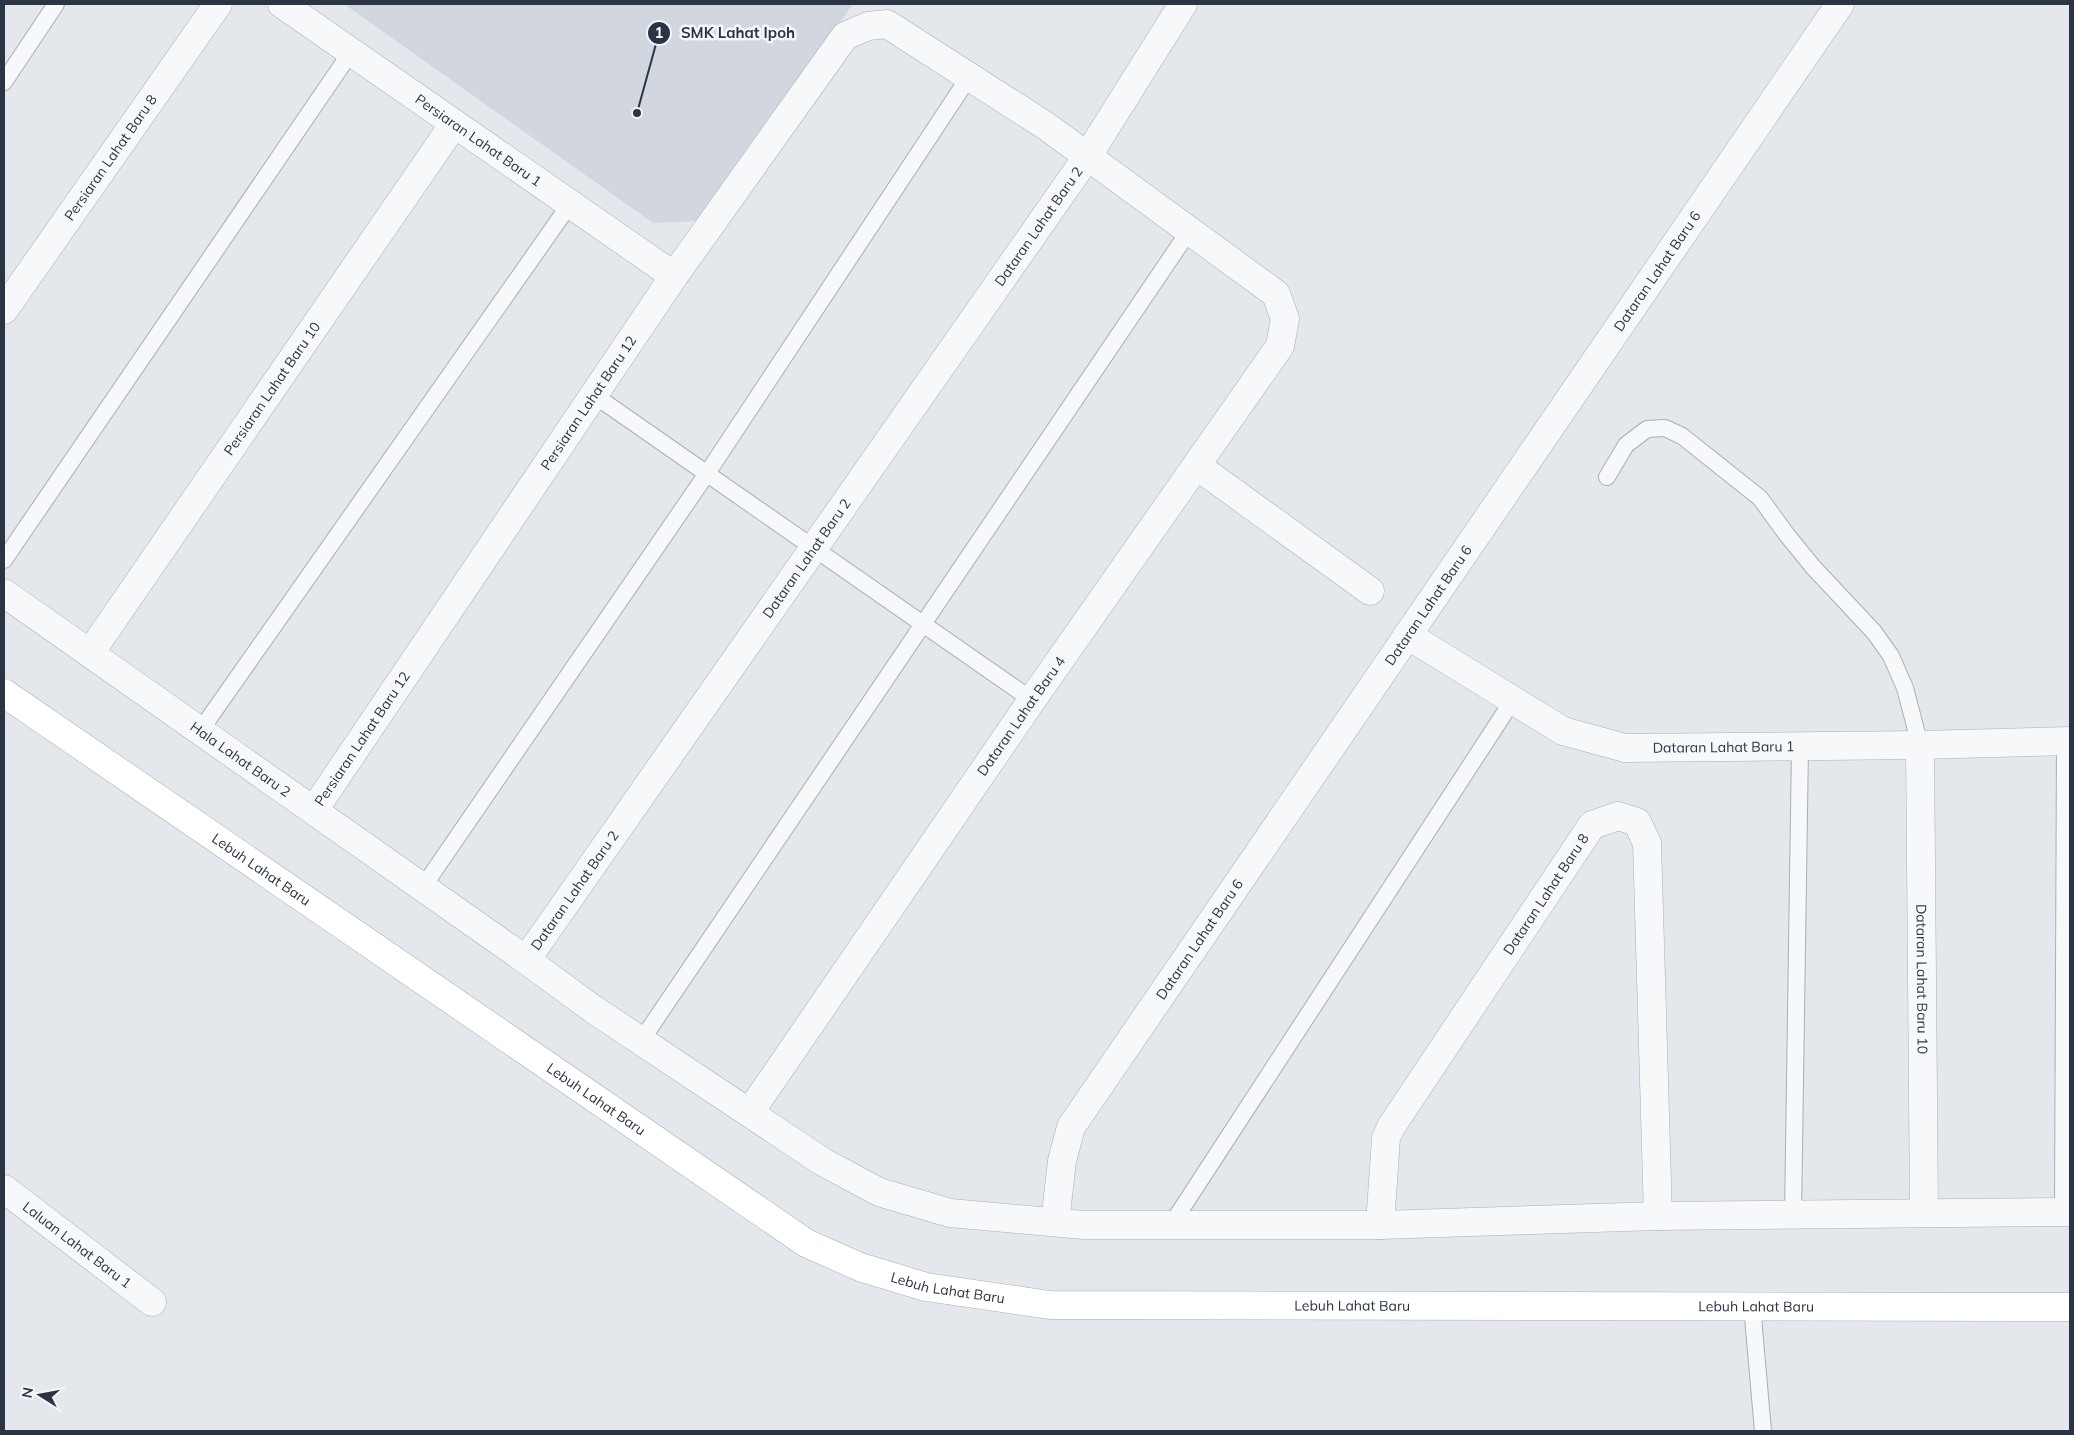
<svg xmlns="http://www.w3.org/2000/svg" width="2074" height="1435" font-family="Mulish,sans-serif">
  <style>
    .built { fill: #d2d6de }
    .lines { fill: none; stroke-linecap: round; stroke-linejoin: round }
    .lane-casing { stroke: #a9aeb7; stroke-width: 18 }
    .street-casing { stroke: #a9aeb7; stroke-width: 29 }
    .secondary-casing { stroke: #a9aeb7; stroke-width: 29 }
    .lane { stroke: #f7f8fa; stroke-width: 16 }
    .street { stroke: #f7f8fa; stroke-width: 28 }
    .secondary { stroke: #fff; stroke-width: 28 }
    .labels { text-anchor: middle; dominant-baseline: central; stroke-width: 5; stroke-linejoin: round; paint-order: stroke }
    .street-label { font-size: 14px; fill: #2b3445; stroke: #f4f6f9 }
    .leader { fill: none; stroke: #2b3445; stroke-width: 2 }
    .callout-dot { fill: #2b3445; stroke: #f4f6f9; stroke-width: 2 }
    .mark-label { font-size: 15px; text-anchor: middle; font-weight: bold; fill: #fff }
    .callout-label { font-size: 15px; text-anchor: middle; font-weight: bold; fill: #2b3445; stroke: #f4f6f9; stroke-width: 5; stroke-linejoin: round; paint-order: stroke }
  </style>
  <rect width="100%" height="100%" fill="#e4e7ec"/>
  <path class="built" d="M344,4H853L700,221L653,223Z"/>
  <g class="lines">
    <defs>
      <path id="lane" d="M4,82L56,4
        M594,395L1032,700
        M1607,477L1626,445L1647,429L1665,428L1682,436L1760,498L1787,535L1813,567L1874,632L1891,656L1905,688L1920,745
        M4,560L351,52
        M200,731L570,204
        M423,887L708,472L969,77
        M641,1041L1189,231
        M2063,1212L2065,741
        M1793,1215L1800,746
        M1171,1225L1513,700
        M1752,1306L1763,1431"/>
      <g id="street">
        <path id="s1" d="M282,4L674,276"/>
        <path id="s2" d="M4,310L218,4"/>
        <path d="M1197,466L1370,591"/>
        <path id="s3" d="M4,593L526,960L593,1009L823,1162L879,1192L950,1213L1084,1225H1380L1658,1216L2070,1212"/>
        <path id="s4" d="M1407,635L1563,731L1625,748L1920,745L2070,741"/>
        <path id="s5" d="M90,653L454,124"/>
        <path id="s6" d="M1920,745L1924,1213"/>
        <path id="s7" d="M314,810L674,276L845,36L868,26L887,24L1046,126L1276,294L1285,319L1280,346L1032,700L750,1112"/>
        <path id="s8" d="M526,960L1087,157L1183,4"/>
        <path id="s9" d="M4,1189L152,1302"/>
        <path id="s10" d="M1055,1222L1062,1161L1071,1127L1840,4"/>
        <path id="s11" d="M1380,1225L1386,1138L1391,1127L1592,825L1618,816L1637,822L1647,843L1658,1216"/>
      </g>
      <g id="secondary">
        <path id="s12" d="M4,693L806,1243L860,1267L926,1287L1050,1305L2070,1307"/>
      </g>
    </defs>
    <use href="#lane" class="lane-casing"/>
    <use href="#street" class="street-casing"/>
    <use href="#secondary" class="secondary-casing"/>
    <use href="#lane" class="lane"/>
    <use href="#street" class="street"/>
    <use href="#secondary" class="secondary"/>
  </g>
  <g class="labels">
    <g class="street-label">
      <text stroke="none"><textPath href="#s1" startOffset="239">Persiaran Lahat Baru 1</textPath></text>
      <text stroke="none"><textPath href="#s2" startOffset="186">Persiaran Lahat Baru 8</textPath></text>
      <text stroke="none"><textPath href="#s8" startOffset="895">Dataran Lahat Baru 2</textPath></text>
      <text stroke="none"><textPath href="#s10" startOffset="1134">Dataran Lahat Baru 6</textPath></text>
      <text stroke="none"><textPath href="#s5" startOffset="321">Persiaran Lahat Baru 10</textPath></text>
      <text stroke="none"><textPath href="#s7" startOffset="491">Persiaran Lahat Baru 12</textPath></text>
      <text stroke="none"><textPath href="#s8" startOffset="490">Dataran Lahat Baru 2</textPath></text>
      <text stroke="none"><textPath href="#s10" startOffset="729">Dataran Lahat Baru 6</textPath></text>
      <text transform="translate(1021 716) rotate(-55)">Dataran Lahat Baru 4</text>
      <text stroke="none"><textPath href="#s7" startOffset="86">Persiaran Lahat Baru 12</textPath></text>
      <text stroke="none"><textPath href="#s4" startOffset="346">Dataran Lahat Baru 1</textPath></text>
      <text stroke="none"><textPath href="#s3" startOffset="289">Hala Lahat Baru 2</textPath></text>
      <text stroke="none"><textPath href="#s12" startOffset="312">Lebuh Lahat Baru</textPath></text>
      <text stroke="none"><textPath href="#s8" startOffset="85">Dataran Lahat Baru 2</textPath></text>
      <text stroke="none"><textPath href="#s11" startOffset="379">Dataran Lahat Baru 8</textPath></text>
      <text stroke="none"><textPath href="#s10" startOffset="324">Dataran Lahat Baru 6</textPath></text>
      <text stroke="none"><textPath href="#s6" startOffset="234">Dataran Lahat Baru 10</textPath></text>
      <text stroke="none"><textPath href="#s12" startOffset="718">Lebuh Lahat Baru</textPath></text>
      <text stroke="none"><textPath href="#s9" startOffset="92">Laluan Lahat Baru 1</textPath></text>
      <text stroke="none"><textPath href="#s12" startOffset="1122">Lebuh Lahat Baru</textPath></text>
      <text stroke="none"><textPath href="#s12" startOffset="1528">Lebuh Lahat Baru</textPath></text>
      <text stroke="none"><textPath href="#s12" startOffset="1932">Lebuh Lahat Baru</textPath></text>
    </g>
  </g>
  <path class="leader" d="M637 113L659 33"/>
  <g class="callout-dot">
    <circle cx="637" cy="113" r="5"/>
    <circle cx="659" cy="33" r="12"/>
  </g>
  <g class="mark-label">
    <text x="659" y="38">1</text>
  </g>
  <g class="callout-label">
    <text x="738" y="38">SMK Lahat Ipoh</text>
  </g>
  <rect width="2074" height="1435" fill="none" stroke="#2b3445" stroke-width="10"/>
  <g transform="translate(40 1395) rotate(281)" stroke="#f4f6f9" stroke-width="4" paint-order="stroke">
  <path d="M0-4L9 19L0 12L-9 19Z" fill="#2b3445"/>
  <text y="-8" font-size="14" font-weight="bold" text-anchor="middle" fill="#2b3445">N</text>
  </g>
</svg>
